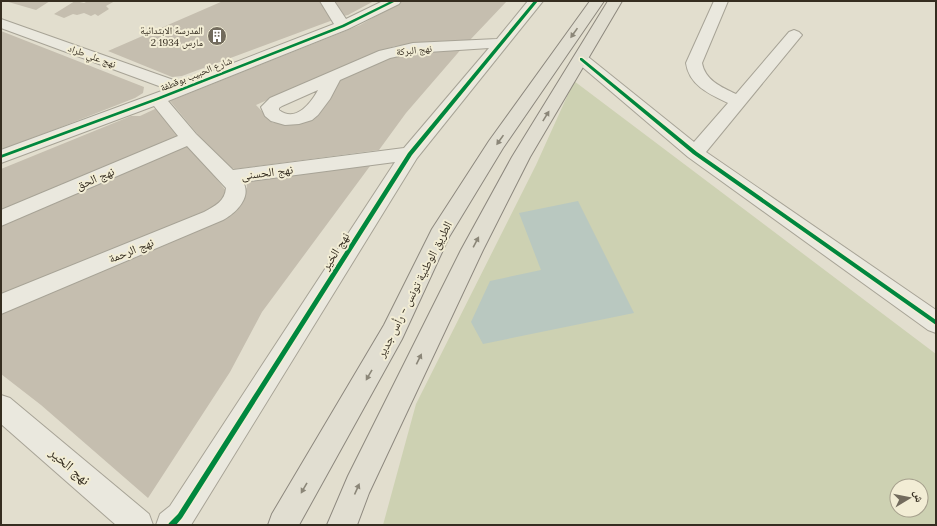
<svg xmlns="http://www.w3.org/2000/svg" width="937" height="526" font-family="Lora,'Noto Naskh Arabic',serif">
  <style>
    .green { fill: #cdd1b2; fill-rule: evenodd }
    .water { fill: #b9c8c0 }
    .building { fill: #c5beaf }
    .lines { fill: none; stroke-linecap: round; stroke-linejoin: round }
    .minor-casing { stroke: #a7a396; stroke-width: 2 }
    .major-casing { stroke: #8d887e; stroke-width: 2 }
    .minor { fill: #eae8de; fill-rule: evenodd }
    .major { fill: #e1ded1; fill-rule: evenodd }
    .cycleway-casing { stroke: #f2edd5; stroke-width: 3 }
    .cycleway { fill: #00873e; fill-rule: evenodd }
    .oneway { fill: #8b8678 }
    .labels { text-anchor: middle; dominant-baseline: central; stroke-width: 4; stroke-linejoin: round; paint-order: stroke }
    .far-poi-label { font-size: 10px; fill: #352d20; stroke: #f2edd5; text-anchor: end }
    .far-street-label { font-size: 10px; fill: #352d20; stroke: #f2edd5 }
    .street-label { font-size: 12px; fill: #352d20; stroke: #f2edd5 }
    .near-street-label { font-size: 14px; fill: #352d20; stroke: #f2edd5 }
  </style>
  <rect width="100%" height="100%" fill="#e2dece"/>
  <path class="green" d="M574,81L936,354V525H383L416,404L536,165ZM897,486H921V510H897Z"/>
  <path class="water" d="M578,201L634,313L483,344L471,322L490,281L541,270L519,213Z"/>
  <path class="building" d="M5,1H50L36,10Z
    M75,1L84,3L88,1H115L106,6L109,9L98,16L95,14L91,16L84,13L77,15L73,14L64,18L54,14Z
    M223,1H320L333,20L182,76L172,77L108,51Z
    M335,1H374L348,15L344,16Z
    M403,1H507L470,40L395,46L355,61L256,105L273,123L308,122L334,81L397,53L463,47L406,113L379,150L235,169L224,166L170,101L328,38L360,25Z
    M1,31L144,87L143,93L135,98L56,129L3,149L1,148Z
    M157,108L180,136L1,212V169L131,116H140Z
    M187,142L227,192L220,205L1,296V223Z
    M373,162L262,312L230,372L148,498L41,405L1,374V309L230,212L247,187L246,179Z"/>
  <g class="lines">
    <defs>
      <path id="minor" d="M320,1H334L346,19L383,1H401L399,4L348,29L168,101L196,134L233,170L404,148L489,48L413,53L390,58L340,80L330,99L318,115L312,120L299,124L285,125L271,121L265,116L261,107L270,98L379,51L413,43L497,39L528,1H543L417,158L191,525H156L160,514L170,506L395,162L243,182C252,197 236,213 223,220L1,314V294L204,212C215,206 225,201 226,188L187,146L1,226V210L178,136L154,106L1,163V150L167,89L1,28V19L182,83L334,24ZM318,90C311,103 296,123 279,110V108L282,106Z
        M714,1H728L702,63C705,80 721,87 736,94L789,32L794,30L799,32L802,35L706,152L936,310V333L928,330L688,157L573,59L575,56L581,54L587,56L694,142L728,103C709,94 689,85 686,63Z
        M1,395L10,398L149,514L153,525H116L1,424Z"/>
      <path id="major" d="M590,1H604L503,148L449,237L402,339L299,525H268L272,514L384,325L432,229L489,141Z
        M608,1H622L530,157L483,250L369,493L357,525H327L348,476L461,250L512,157Z"/>
    </defs>
    <use href="#minor" class="minor-casing"/>
    <use href="#major" class="major-casing"/>
    <use href="#minor" class="minor"/>
    <use href="#major" class="major"/>
    <defs>
      <path id="cycleway" d="M391,1H396L344,27L158,100L1,158V155L156,98L342,25Z
        M534,1H538L412,155L182,518L176,525H168L169,523L178,514L408,153Z
        M580,58H582L697,152L936,320V325L693,154L580,60Z"/>
    </defs>
    <use href="#cycleway" class="cycleway-casing"/>
    <use href="#cycleway" class="cycleway"/>
  </g>
  <defs><path id="oneway-solid" d="M-6-.8H1V-3.2L6.5 0L1 3.2V.8H-6Z"/></defs>
  <g class="oneway">
    <use href="#oneway-solid" transform="translate(574 33) rotate(125)"/>
    <use href="#oneway-solid" transform="translate(546 116) rotate(-58)"/>
    <use href="#oneway-solid" transform="translate(500 140) rotate(125)"/>
    <use href="#oneway-solid" transform="translate(476 242) rotate(-62)"/>
    <use href="#oneway-solid" transform="translate(419 359) rotate(-64)"/>
    <use href="#oneway-solid" transform="translate(369 375) rotate(120)"/>
    <use href="#oneway-solid" transform="translate(304 488) rotate(120)"/>
    <use href="#oneway-solid" transform="translate(357 489) rotate(-66)"/>
  </g>
  <defs>
    <symbol id="building-disc" viewBox="-11 -11 22 22"><circle r="9.5" fill="#726b5d" stroke="#f2edd5"/><path d="M-4-6H4V6H1V3H-1V6H-4ZM-2.5-4.3h1.7v1.8h-1.7ZM.8-4.3h1.7v1.8H.8ZM-2.5-1h1.7V.8h-1.7ZM.8-1h1.7V.8H.8Z" fill="#fff"/></symbol>
  </defs>
  <g fill-rule="evenodd">
    <use href="#building-disc" x="206" y="25" width="22" height="22"/>
  </g>
  <g class="labels">
    <g class="far-poi-label">
      <text x="203" y="30">المدرسة الابتدائية<tspan x="203" dy="12">2 مارس 1934</tspan></text>
    </g>
    <g class="far-street-label">
      <text transform="translate(414 50) rotate(-6)">نهج البركة</text>
      <text transform="translate(92 56) rotate(20)">نهج علي طراد</text>
      <text transform="translate(196 74) rotate(-22)">شارع الحبيب بوقطفة</text>
    </g>
    <g class="street-label">
      <text transform="translate(267 172) rotate(-7)">نهج الحسنى</text>
      <text transform="translate(95 178) rotate(-23)">نهج الحق</text>
      <text transform="translate(131 250) rotate(-22)">نهج الرحمة</text>
      <text transform="translate(335 251) rotate(-58)">نهج الخير</text>
      <text transform="translate(414 289) rotate(-63)">الطريق الوطنية تونس - رأس جدير</text>
    </g>
    <g class="near-street-label">
      <text transform="translate(70 466) rotate(41)">نهج الخير</text>
    </g>
  </g>
  <rect width="937" height="526" fill="none" stroke="#352d20" stroke-width="4"/>
  <g transform="translate(909 498) rotate(80)"><circle r="19" fill="#f2edd5" stroke="#a6a08d"/>
  <path d="M0-3L7 15L0 10L-7 15Z" fill="#726b5d"/>
  <text y="-6" font-size="11" font-weight="bold" text-anchor="middle" fill="#352d20">ش</text>
  </g>
</svg>
